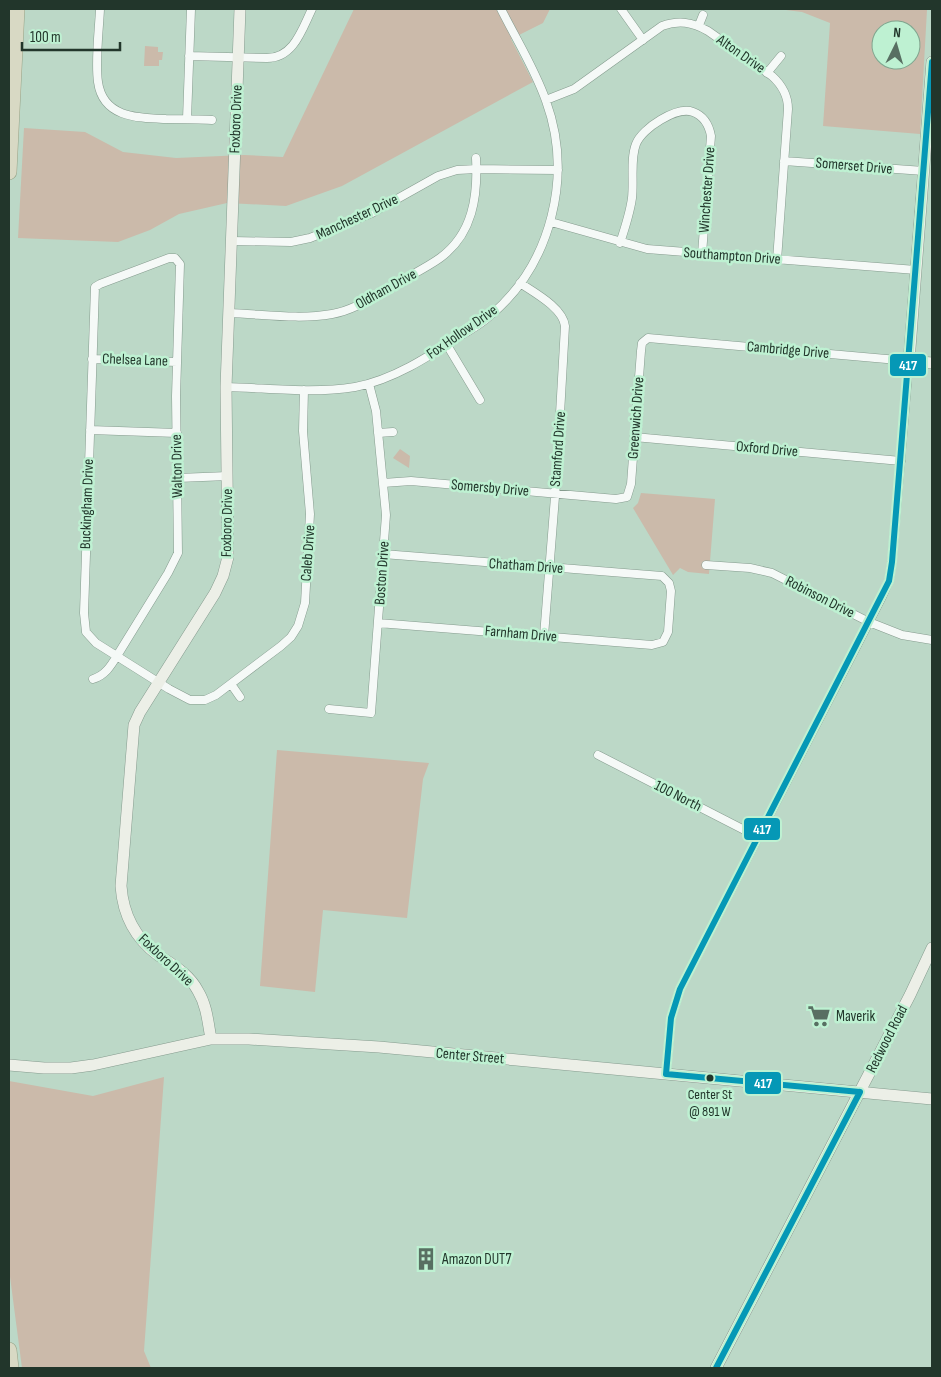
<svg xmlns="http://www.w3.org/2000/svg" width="941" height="1377" font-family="'Sofia Sans Condensed',sans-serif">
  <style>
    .green { fill: #cbbaaa; fill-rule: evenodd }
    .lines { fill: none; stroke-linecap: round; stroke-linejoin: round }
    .street-casing { stroke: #859b8e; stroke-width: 9 }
    .secondary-casing { stroke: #859b8e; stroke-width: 12 }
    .highway-casing { stroke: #98a387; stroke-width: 16 }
    .street { stroke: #f5f9f7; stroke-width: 8 }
    .secondary { stroke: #ecefe7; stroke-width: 11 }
    .highway { stroke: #d8d9c4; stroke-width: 15 }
    .bus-1-casing { stroke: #bef1d2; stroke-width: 10 }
    .bus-1 { stroke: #0598b6; stroke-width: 6 }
    .bus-dot { fill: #22362b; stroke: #bef1d2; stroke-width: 2 }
    .labels { text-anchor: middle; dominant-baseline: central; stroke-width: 5; stroke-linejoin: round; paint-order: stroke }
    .bus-label { font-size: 14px; fill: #22362b; stroke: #bef1d2 }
    .street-label { font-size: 15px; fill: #22362b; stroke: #bef1d2 }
    .poi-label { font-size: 15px; fill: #22362b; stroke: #bef1d2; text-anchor: start }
    .line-badge { stroke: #bef1d2; stroke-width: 2 }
    .badge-label { font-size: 14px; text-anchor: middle; font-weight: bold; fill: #fff }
  </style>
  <rect width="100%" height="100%" fill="#bcd8c7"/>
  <path class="green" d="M354,9H550L543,23L511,39L533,82L342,186L286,206L227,203L179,214L150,230L118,242L18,238L24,128L85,132L123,152L176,158L244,155L283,157Z
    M778,9H912L927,10L920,134L823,126L830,23L802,12ZM881,30H911V60H881Z
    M145,46L158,47V52H163L162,60H159V66H144Z
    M400,449L410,456L409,468L393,458Z
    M641,493L715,499L709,574L688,572L680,568L673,575L633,508L638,503Z
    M277,750L429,763L423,779L407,918L323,910L315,992L260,986Z
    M164,1077L144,1351L151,1368H22L9,1269V1081L93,1096Z"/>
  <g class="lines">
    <defs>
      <path id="street" d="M100,9C99,31 95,61 98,82C103,118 138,118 166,119C181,119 197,119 212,120
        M621,9L643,40
        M699,25L703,15
        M189,56L267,58C294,58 302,29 312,9
        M767,73L781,56
        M546,100L574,89L662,26C679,20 692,22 708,31L772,76C782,85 788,96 788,109L777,260
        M187,119L191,9
        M784,161L924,171
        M551,222L647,249L916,270
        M232,241L291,242L310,238L372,213L438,176L457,170L477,169L558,170
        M620,243C625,228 630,213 632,198C634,181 630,159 636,144C642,128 677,106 693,112C704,116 709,125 711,136L702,254
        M520,283C535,293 563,308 565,326L556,484L544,636
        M229,313C262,314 299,320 332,314C355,310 374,296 394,285C409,276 426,268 440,258C473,234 478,196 476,158
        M447,345L480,400
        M92,359L177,362
        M226,387C269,388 312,394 355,387C393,380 428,357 460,336C471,330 482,323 491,315C552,263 573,175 546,101C535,69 516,39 501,9
        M90,430L177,433
        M378,433L393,432
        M634,437L901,461
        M178,478L228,476
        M383,483L411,481L616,499L627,497L631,484L641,351L642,343L648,338L909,361L892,562L889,581L882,597L680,989L671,1018L666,1074
        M706,565L750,568L772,573L869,622L902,635L932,640
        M378,623L652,645L663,642L668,632L671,591L669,583L662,576L383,554
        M93,679C107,675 113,662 120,651L168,573L178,553L176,396L180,264L175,258H169L100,284L95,287L84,613L86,632L96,643L169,689L190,700H205L216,695L281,646L291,637L298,626L305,603L310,514L303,431L304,390
        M231,684L240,697
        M329,709L371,713L386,515L376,411L369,384
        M598,755L758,837"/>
      <path id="secondary" d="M932,62L909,361L932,363
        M211,1039C208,1023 207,1006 198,991C189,974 173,965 158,955C135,938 123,914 121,886L134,725L140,712L215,593L223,576L228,557L226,387L240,9
        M9,1065L44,1068H71L93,1065L211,1039H249L379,1047L932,1099
        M716,1368L910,995L932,948"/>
      <path id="highway" d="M9,172L17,9
        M9,1350L11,1368"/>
    </defs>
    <use href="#street" class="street-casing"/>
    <use href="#secondary" class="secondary-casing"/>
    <use href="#highway" class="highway-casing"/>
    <use href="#street" class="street"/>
    <use href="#secondary" class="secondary"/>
    <use href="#highway" class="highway"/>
    <defs>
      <path id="bus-1" d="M666,1074L671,1018L680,989L889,581L892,562L932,62
        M666,1074L860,1092
        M716,1368L860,1092"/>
    </defs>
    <use href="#bus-1" class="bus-1-casing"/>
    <use href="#bus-1" class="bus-1"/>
  </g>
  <defs>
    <symbol id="supermarket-bare" viewBox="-9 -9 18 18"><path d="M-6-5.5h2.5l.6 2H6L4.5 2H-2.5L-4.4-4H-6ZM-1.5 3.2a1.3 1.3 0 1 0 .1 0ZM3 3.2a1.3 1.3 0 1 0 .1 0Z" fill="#586f62" stroke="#bef1d2" stroke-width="2.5" paint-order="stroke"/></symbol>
    <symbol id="building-bare" viewBox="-9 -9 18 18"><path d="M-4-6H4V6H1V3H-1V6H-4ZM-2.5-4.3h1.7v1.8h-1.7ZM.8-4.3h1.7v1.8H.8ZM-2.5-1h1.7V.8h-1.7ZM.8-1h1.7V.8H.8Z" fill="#586f62" stroke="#bef1d2" stroke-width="2.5" paint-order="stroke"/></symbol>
  </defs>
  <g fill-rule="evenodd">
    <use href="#supermarket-bare" x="803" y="1000" width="32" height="32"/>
    <use href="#building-bare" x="410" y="1243" width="32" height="32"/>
  </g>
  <circle class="bus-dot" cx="710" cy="1078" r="4.5"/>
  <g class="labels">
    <g class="bus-label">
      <text x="710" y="1094">Center St<tspan x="710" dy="17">@ 891 W</tspan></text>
    </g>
    <g class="street-label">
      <text transform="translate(741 54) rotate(35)">Alton Drive</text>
      <text transform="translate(236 119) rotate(-88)">Foxboro Drive</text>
      <text transform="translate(854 166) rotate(5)">Somerset Drive</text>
      <text transform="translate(707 190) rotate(-86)">Winchester Drive</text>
      <text transform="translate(357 217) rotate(-25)">Manchester Drive</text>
      <text transform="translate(732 256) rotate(4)">Southampton Drive</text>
      <text transform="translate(386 289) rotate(-29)">Oldham Drive</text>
      <text transform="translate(462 332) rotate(-35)">Fox Hollow Drive</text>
      <text transform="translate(788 350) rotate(5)">Cambridge Drive</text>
      <text transform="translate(135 360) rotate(2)">Chelsea Lane</text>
      <text transform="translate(636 418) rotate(-86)">Greenwich Drive</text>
      <text transform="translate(558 449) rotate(-86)">Stamford Drive</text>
      <text transform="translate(767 449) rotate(5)">Oxford Drive</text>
      <text transform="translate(177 466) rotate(-91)">Walton Drive</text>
      <text transform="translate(490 488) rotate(5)">Somersby Drive</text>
      <text transform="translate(87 504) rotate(-88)">Buckingham Drive</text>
      <text transform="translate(227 523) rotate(-89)">Foxboro Drive</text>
      <text transform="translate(308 553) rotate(-86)">Caleb Drive</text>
      <text transform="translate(526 566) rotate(4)">Chatham Drive</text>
      <text transform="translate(382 573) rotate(-86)">Boston Drive</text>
      <text transform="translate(820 597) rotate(27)">Robinson Drive</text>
      <text transform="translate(521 634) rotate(5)">Farnham Drive</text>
      <text transform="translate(678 796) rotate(27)">100 North</text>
      <text transform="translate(166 960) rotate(43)">Foxboro Drive</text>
      <text transform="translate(887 1039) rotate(-63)">Redwood Road</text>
      <text transform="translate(470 1056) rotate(5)">Center Street</text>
    </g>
    <g class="poi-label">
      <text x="836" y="1016">Maverik</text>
      <text x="442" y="1259">Amazon DUT7</text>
    </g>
  </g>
  <g class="line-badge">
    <rect x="889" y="353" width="38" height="24" rx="5" fill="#0598b6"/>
    <rect x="743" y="817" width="38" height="24" rx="5" fill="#0598b6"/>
    <rect x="744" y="1071" width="38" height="24" rx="5" fill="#0598b6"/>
  </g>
  <g class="badge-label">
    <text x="908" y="370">417</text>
    <text x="762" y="834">417</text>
    <text x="763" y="1088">417</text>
  </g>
  <rect width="941" height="1377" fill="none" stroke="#22362b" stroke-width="20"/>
  <g transform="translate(896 45) rotate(5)"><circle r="24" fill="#bef1d2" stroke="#80a68f"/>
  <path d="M0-4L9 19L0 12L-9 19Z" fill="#586f62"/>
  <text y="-8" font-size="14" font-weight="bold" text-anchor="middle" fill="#22362b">N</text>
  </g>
  <path d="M22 42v8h98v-8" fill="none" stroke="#22362b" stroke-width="2.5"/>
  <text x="30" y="42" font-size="15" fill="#22362b" stroke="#bef1d2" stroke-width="4" paint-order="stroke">100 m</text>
</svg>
